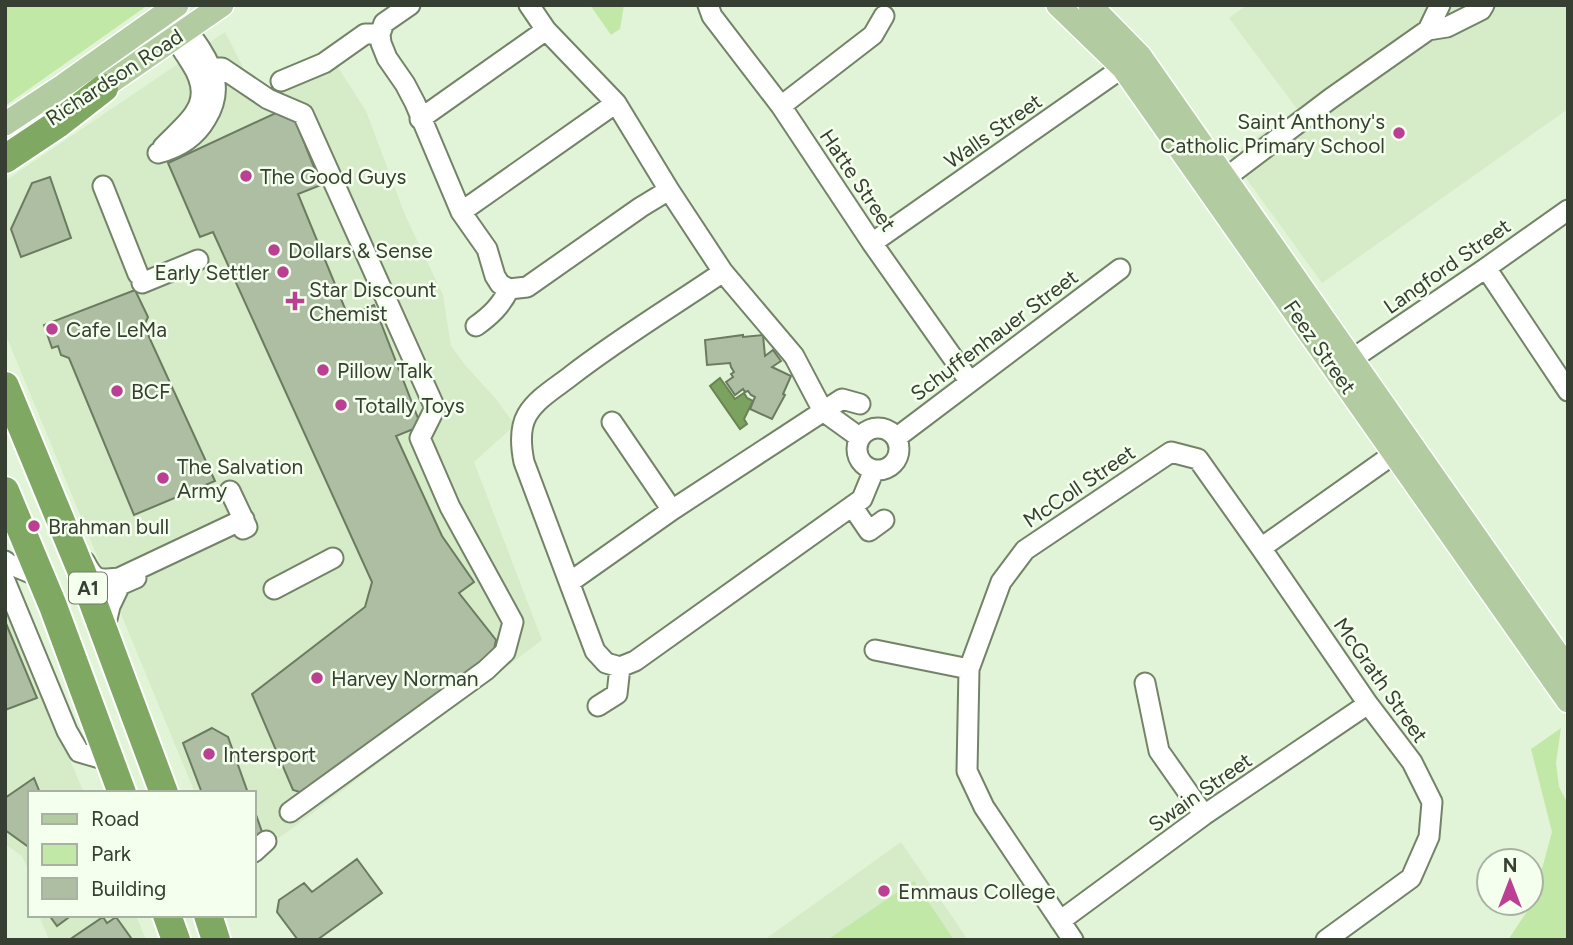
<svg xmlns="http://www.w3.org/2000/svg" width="1573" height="945" font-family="Figtree,sans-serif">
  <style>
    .built { fill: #d6ebc7 }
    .green { fill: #c2e8a8 }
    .water { fill: #7ca260; stroke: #678452; stroke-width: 2 }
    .building { fill: #adbea2; stroke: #6b7b60; stroke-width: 2 }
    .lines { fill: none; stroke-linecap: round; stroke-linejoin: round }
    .minor-casing { stroke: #738368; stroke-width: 23 }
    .major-casing { stroke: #fff; stroke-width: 26 }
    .highway-casing { stroke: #fff; stroke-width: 32 }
    .minor { stroke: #fff; stroke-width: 19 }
    .major { stroke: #b2cba1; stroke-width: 23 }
    .highway { stroke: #7fa862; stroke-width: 28 }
    .poi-dot { fill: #bb4093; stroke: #f4ffed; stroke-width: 2.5 }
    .labels { text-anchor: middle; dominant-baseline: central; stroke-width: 5; stroke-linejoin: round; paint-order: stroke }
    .shield { fill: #f4ffed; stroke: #70786a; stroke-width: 2 }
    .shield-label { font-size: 19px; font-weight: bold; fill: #373e32 }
    .street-label { font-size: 21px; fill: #373e32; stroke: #f4ffed }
    .poi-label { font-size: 21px; fill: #373e32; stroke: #f4ffed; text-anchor: start }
  </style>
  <rect width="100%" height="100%" fill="#e2f4d7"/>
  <path class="built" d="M1247,5H1568V109L1322,283L1230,156L1297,109L1229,18Z
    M225,32L251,83L279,91L337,66L366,111L405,215L443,295L451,346L465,365L496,399L515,425L474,462L542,640L286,833L254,853V793H195L5,333V181Z
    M5,605L84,793H30V873L22,856L5,844Z
    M901,842L968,940H764Z
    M39,915H136L146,940H49Z"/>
  <path class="green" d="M5,5H148L5,106Z
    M590,5H624L620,29L611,35Z
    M1561,728L1556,763L1559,787L1568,804V940H1508L1533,902L1552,832L1531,749Z
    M914,881L954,940H827Z"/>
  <path class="water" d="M720,378L735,399L744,393L747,398L753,401L744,419L747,424L740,429L710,386Z"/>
  <path class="building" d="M280,111L294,117L321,185L298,194L348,316L374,305L421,426L396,436L442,536L474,582L459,593L496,640L492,660L303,793L293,790L252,694L365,607L372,582L213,232L200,237L168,163Z
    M50,177L71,238L21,257L11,229L32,183Z
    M135,290L148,317L144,326L215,481L134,515L69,358L61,355L58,346L52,348L44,325Z
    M743,335V337L763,335L765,356L773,350L781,361L772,367L791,376L783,394L785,395L772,419L750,409L755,397L751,395L748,391L745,392L743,389L735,395L726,382L733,377L731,374L734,372L731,367L730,363L707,365L705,340Z
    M5,621L37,698L5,710Z
    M212,728L228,737L248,793H202L183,743Z
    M34,778L40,793H30V848L5,830V798Z
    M254,809L262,832L254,838Z
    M357,859L382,893L317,940H298L277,912L279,900L304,883L312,892Z
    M49,915H72L57,926Z
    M103,917L107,923L116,917L131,938L129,940H69Z"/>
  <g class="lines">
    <defs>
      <path id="minor" d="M410,5L384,23L380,34L381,43L387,58L405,84L415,103L461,212L487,249L495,276L500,284L509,289L527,287L641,207L669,190
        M529,5L546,30L616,103L669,190L723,272L794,356L823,411L859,437
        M708,5L712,16L781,106L872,243L970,382
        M1428,30L1440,5
        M199,76L212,68H222L268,99L303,114L435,408L420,438L450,507L513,622L505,652L486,670L290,812
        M281,81L324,63L365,34H380
        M781,106L873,35L884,16
        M420,119L546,30
        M163,147C189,120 217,103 191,63C183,50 174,39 169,25
        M158,153C178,148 195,138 206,119C222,93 216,73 200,48C196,42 192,36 187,30C181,24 172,20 165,15
        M103,186L138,274
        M1215,186L1330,99L1428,30L1447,27L1481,10L1484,5
        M461,212L616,103
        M872,243L1135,59
        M1486,268L1568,391
        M723,272C673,306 620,338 572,375C557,387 537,398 527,415C519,429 521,447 524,462L595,651L606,663L620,667L635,661L862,499L874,470
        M142,283L198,260
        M476,326C490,316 501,306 509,289
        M1352,359L1486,268L1568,210
        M612,422L672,510
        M857 449a21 21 0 1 1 42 0a21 21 0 1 1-42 0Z
        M896,438L1120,269
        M230,491L247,527L243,529
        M852,506L869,531L884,520
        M1261,548L1405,446
        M5,561L9,564L40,577
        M85,562C95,581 98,580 119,578L244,519
        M5,581L67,731L79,752L110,761
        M570,582L672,510L842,399L860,404
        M274,589L333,558
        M104,632L110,606L120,585L136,578
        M875,650L969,669
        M1145,683L1159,751L1204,815
        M598,706L617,694L620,667
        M254,852L266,841
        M1060,921L1204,815L1368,704
        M1073,940L984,807L967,771L969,669L1001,582L1025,550L1171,452L1198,459L1261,548L1368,704L1412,762L1432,802L1429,837L1411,878L1326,940"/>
      <path id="major" d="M1058,5L1123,68L1568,701
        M1090,5L1140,56L1568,669
        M89,97L222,5
        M5,124L64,85L177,5"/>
      <path id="highway" d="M5,159L59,123L104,88
        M5,386L81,570L164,793
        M5,491L53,606L122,793
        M167,915L176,940
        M208,915L216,940"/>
    </defs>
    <use href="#minor" class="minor-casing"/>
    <use href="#major" class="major-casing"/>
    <use href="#highway" class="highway-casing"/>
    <use href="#minor" class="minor"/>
    <use href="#major" class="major"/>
    <use href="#highway" class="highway"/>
  </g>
  <g class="poi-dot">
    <circle cx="1399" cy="133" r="7"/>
    <circle cx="246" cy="176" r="7"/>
    <circle cx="274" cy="250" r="7"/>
    <circle cx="283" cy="272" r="7"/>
    <path d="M291.5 290.5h7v7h7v7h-7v7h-7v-7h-7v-7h7z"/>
    <circle cx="52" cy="329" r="7"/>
    <circle cx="323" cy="370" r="7"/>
    <circle cx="117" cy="391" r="7"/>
    <circle cx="341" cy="405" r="7"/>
    <circle cx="163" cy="478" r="7"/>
    <circle cx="34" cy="526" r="7"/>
    <circle cx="317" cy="678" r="7"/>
    <circle cx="209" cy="754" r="7"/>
    <circle cx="884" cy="891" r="7"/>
  </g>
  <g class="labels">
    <rect class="shield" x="69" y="572.5" width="38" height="31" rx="5"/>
    <g class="shield-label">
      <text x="88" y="588">A1</text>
    </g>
    <g class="street-label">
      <text transform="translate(114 77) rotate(-33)">Richardson Road</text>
      <text transform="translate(993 131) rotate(-35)">Walls Street</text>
      <text transform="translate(858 180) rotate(56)">Hatte Street</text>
      <text transform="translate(1447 266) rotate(-35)">Langford Street</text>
      <text transform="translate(994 335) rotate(-37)">Schuffenhauer Street</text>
      <text transform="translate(1320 347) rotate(55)">Feez Street</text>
      <text transform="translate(1079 486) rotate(-34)">McColl Street</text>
      <text transform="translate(1381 680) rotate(55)">McGrath Street</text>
      <text transform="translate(1200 792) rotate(-35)">Swain Street</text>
    </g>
    <g class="poi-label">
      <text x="1385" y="121" text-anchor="end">Saint Anthony's<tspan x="1385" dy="24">Catholic Primary School</tspan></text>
      <text x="260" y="176">The Good Guys</text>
      <text x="288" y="250">Dollars &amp; Sense</text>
      <text x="269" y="272" text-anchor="end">Early Settler</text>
      <text x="309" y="289">Star Discount<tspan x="309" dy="24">Chemist</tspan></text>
      <text x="66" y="329">Cafe LeMa</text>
      <text x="337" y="370">Pillow Talk</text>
      <text x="131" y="391">BCF</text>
      <text x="355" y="405">Totally Toys</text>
      <text x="177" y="466">The Salvation<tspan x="177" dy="24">Army</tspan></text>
      <text x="48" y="526">Brahman bull</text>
      <text x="331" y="678">Harvey Norman</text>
      <text x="223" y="754">Intersport</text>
      <text x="898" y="891">Emmaus College</text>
    </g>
  </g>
  <rect width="1573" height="945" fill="none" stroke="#373e32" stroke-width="14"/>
  <rect x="28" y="791" width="228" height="126" fill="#f4ffed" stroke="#a8b2a2" stroke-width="2"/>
  <rect x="42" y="814" width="35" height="10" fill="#b2cba1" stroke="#a8b2a2" stroke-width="2"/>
  <text x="91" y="826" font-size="21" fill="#373e32">Road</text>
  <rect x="42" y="844" width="35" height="21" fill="#c2e8a8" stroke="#a8b2a2" stroke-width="2"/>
  <text x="91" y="861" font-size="21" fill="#373e32">Park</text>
  <rect x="42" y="878" width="35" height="21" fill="#adbea2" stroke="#a8b2a2" stroke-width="2"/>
  <text x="91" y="896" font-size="21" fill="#373e32">Building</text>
  <g transform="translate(1510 882)"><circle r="33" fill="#f4ffed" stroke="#a8b2a2" stroke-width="2"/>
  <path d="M0-5L12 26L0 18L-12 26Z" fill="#bb4093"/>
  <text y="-10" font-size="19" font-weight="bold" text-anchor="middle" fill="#373e32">N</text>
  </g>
</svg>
